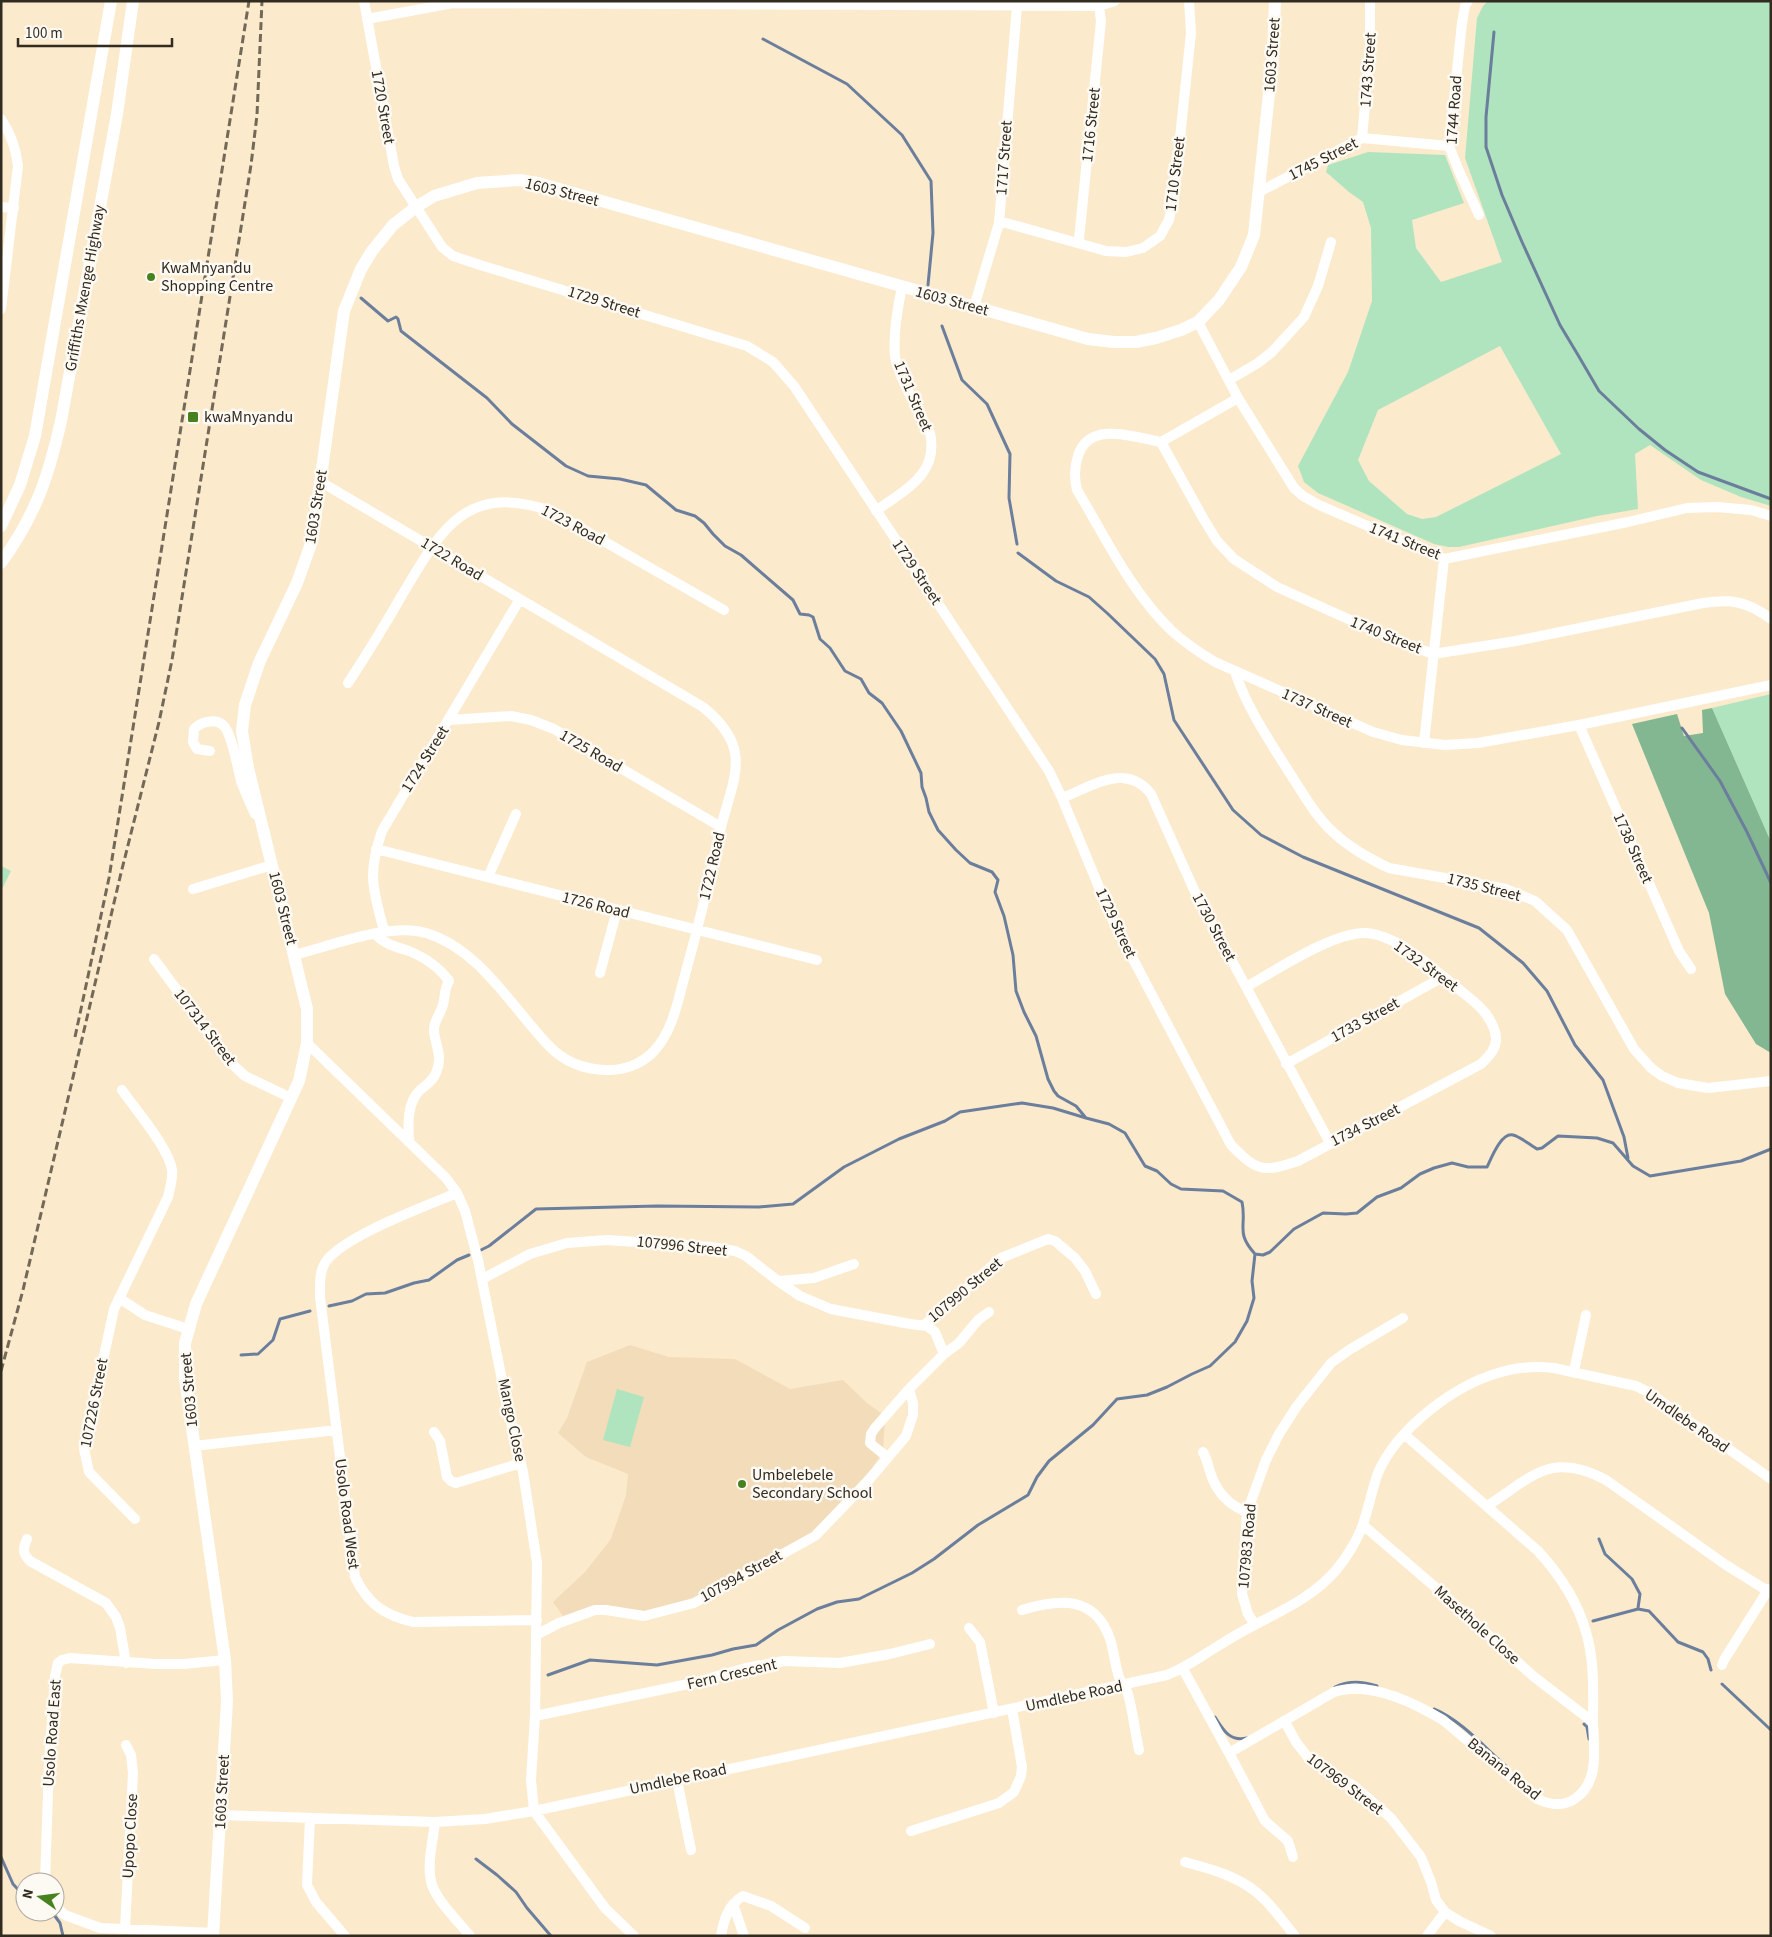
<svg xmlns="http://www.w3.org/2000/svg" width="1772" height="1937" font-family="'Source Sans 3',sans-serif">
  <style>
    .built { fill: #f2dcba }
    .green { fill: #b0e4bf; fill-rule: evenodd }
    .forest { fill: #82b792 }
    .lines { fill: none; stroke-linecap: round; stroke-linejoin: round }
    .stream { stroke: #6b7e9c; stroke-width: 3 }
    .minor { stroke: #fff; stroke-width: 10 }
    .tertiary { stroke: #fff; stroke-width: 12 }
    .rail { stroke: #736958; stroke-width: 3; stroke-dasharray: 8 4; stroke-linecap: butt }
    .poi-dot { fill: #47821f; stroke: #fdf9f3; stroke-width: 2 }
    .labels { text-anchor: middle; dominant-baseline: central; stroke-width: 5; stroke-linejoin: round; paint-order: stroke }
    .street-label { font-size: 16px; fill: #312b20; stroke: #fdf9f3 }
    .poi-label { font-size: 16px; fill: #312b20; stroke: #fdf9f3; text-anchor: start }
  </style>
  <rect width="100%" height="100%" fill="#fceacd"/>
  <path class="built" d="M630,1345L669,1357L735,1359L790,1389L843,1380L867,1403L885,1416L883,1451L872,1468L814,1532L700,1598L652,1612L601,1606L565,1619L553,1602L585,1572L611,1539L626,1495L628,1474L586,1457L558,1433L567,1418L587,1362Z"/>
  <path class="green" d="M1488,1H1771V506L1741,497L1701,480L1650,445L1635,454L1638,509L1597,516L1459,547H1448L1434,544L1318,493L1304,482L1298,466L1348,372L1372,301L1371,228L1363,202L1349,192L1326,172L1328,165L1368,152L1445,155L1464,203L1412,220L1416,248L1441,282L1502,262L1465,158L1477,18L1483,6ZM1500,346L1561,454L1436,517L1422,519L1407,514L1369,481L1358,460L1378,410Z
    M1771,694V842L1712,708Z
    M1,866L11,871L1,891Z
    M617,1389L644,1397L630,1447L603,1440Z"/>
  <path class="forest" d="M1712,708L1771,842V1053L1756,1044L1725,994L1709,913L1632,724L1677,714L1684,736L1703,733L1702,710Z"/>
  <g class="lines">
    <path class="stream" d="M1494,32L1486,117V147L1502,195L1522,242L1560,325L1578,355L1599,391L1639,429L1665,450L1698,472L1771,499
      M763,39L847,84L902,135L931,181L933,233L928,285
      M361,298L388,321L396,317L398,319L401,331L487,398L512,424L566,466L588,476L620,479L646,485L676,510L695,516L704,523L713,534L725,546L741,555L793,600L800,614L809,615L813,617L820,639L830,648L845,671L861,679L869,693L882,703L901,731L921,773L922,787L926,798L929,812L938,830L956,850L970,863L992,872L998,880L995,892L1004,916L1013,955L1016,991L1024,1012L1036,1036L1048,1079L1054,1091L1058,1096L1076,1106L1086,1118L1109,1124L1125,1133L1145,1166L1157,1171L1171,1184L1181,1189L1223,1191L1242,1202C1247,1226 1235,1232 1255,1254L1263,1255L1270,1252L1294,1229L1323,1213L1346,1214L1357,1213L1377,1197L1401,1188L1420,1174L1434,1168L1452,1163L1468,1167H1487C1491,1159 1501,1132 1513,1135C1521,1137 1530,1145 1537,1149L1542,1148L1558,1136L1597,1138L1613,1143L1633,1166L1650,1176L1741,1161L1771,1149
      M942,326L962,380L987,404L1010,454L1009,498L1017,544
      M1018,553L1056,581L1089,597L1107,613L1155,659L1164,674L1174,720L1233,810L1261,835L1303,857L1479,928L1523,963L1547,991L1575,1045L1603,1080L1624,1137L1628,1158
      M1682,728L1720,781L1747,832L1771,883
      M481,1250L489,1246L536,1209L657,1206L759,1207L793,1204L844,1167L899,1139L945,1121L960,1112L1022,1103L1053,1108L1086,1118
      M329,1306L352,1301L366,1294L385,1293L414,1283L429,1280L457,1260L469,1255
      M241,1355L258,1354L273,1340L280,1319L310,1311
      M1599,1539L1605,1554L1632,1579L1640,1594L1638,1608
      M1593,1621L1638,1609L1649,1611L1678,1642L1703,1652L1708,1659L1711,1670
      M548,1675L590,1660L657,1665L712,1655L733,1649L756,1645L778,1630L817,1609L837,1602L859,1599L912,1573L934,1559L978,1525L1028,1495L1037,1477L1049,1461L1093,1425L1117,1399L1147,1395L1167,1387L1192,1374L1210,1366L1235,1342L1247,1321L1254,1298L1252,1281L1255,1254
      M1722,1684L1771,1730
      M1335,1687C1349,1680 1362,1681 1377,1686
      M1434,1709C1462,1721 1484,1747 1507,1767
      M1215,1717C1223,1730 1230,1742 1247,1738
      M1584,1724L1587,1727L1589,1739
      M1,1857L13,1884L25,1897
      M476,1859L497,1875L516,1892L527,1908L551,1936
      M52,1912L60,1923L63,1936"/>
    <path class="minor" d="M364,1L394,166L398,179L442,247L453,256L480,265L747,346L773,362L794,386L1049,771L1062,798L1113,921L1231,1145C1257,1171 1262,1173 1298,1161L1481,1064C1488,1057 1496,1050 1496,1039C1496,1030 1491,1021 1486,1014C1478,1003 1465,995 1455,986C1431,967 1399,936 1367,933C1334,931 1275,971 1246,987
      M1468,1L1465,6L1462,23L1449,146L1459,171L1479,215
      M367,19L453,3L1099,6L1115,1
      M1,119C11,134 16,148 18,166L1,309
      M1362,138L1370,49V1
      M1259,192L1362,138L1449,146
      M1,207L14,208
      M999,221L1106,251L1126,252L1143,248L1160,236L1169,220L1174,195L1191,33L1189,1
      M1081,244L1079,239L1101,21L1099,6
      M974,307L999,223L1017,6
      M1198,322L1238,398L1294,488L1303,496L1319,505L1444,559L1628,522L1687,508L1717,507L1751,510L1771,516
      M1229,380L1258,363L1272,352L1304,317L1318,286L1331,242
      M1161,442C1135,437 1089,420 1078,456C1074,468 1074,478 1077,490C1106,538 1131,592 1172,631C1185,643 1200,653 1215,662L1373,732L1402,740L1445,745L1478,743L1579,725L1771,685
      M1161,442L1203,518L1217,541L1234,559L1277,587L1388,637L1433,654L1516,641L1703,603C1731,599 1747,601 1771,619
      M1161,442L1238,398
      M876,511C905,489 939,475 930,433C921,415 897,375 895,356C893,333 897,310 902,287
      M1235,672C1247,708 1269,740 1289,772C1303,793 1315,816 1334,833C1350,848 1370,859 1389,868L1506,889L1535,901L1567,930L1634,1049L1651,1068L1662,1076L1678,1083L1708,1088L1771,1081
      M348,683C367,654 385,625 402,595C441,530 465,482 551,511L724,610
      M449,720L511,716L531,720L554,729L721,827
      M1579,725L1679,951L1691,969
      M1424,743L1444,559
      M210,751L197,749L193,742L194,729C201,722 215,718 223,725C231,731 238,769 241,781C245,792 250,803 255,814
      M1062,798C1092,786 1126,762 1151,794L1195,892L1330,1143
      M376,849L817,960
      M488,877L516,814
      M193,889L272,865
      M384,931C373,889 367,875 382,831L520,599
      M375,934C384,944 396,947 409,951C426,958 439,967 449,981C443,990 446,1001 441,1010C438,1018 433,1023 434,1032C436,1047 443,1057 436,1073C433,1081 426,1085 420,1090C407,1103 408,1123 409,1141
      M294,955C331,946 390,922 426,933C480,949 513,1009 550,1047C565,1062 583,1069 604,1070C622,1071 641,1065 654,1051C673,1031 678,1000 685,975C698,928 709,882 719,835C732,779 756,750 703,707L321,482
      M154,959L230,1062L245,1076L291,1098
      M600,973L617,910
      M307,1043L446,1178L457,1193L465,1211L478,1260L508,1410L523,1472L537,1563L535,1716L531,1780L534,1811L605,1908L634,1936
      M1286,1064L1443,977
      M122,1090C135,1109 169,1148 172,1170C173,1179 170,1188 168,1197L114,1309L84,1449L89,1472L135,1519
      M457,1193C425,1206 347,1235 327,1260C319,1270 320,1284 320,1297L355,1577C368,1604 384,1615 413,1622L537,1620
      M482,1279L530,1254L567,1243L607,1240L711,1247L735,1251L746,1256L778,1281L800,1296L831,1309L910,1324L927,1326L935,1332L944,1354
      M778,1281L814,1278L854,1264
      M119,1298L145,1315L188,1329
      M924,1325L948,1306L958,1296L1001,1258L1048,1239L1055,1241L1075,1258L1085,1271L1096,1294
      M1574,1371L1586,1315
      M434,1432L440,1441L447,1477L451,1481L456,1483L521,1463
      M194,1446L337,1430
      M1203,1452C1207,1459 1208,1465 1210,1472C1216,1491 1228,1505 1247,1512
      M887,1457L870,1443L871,1434L875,1428L909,1389L944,1354L959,1343L978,1320L989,1312
      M1487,1506C1531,1478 1551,1450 1606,1480L1726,1565L1763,1588L1771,1590
      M1363,1525L1442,1593L1533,1676L1593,1722
      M27,1539C23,1548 22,1553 30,1561L106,1603L116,1617L120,1628L126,1663
      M1022,1610C1059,1599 1095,1595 1110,1639C1114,1651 1115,1665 1119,1677C1121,1683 1126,1688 1128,1694C1133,1712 1135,1732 1139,1750
      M1255,1625L1248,1614L1242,1594L1247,1512L1266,1460L1279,1434L1297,1406L1331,1363L1349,1350L1403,1318
      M969,1628L980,1642L994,1713
      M536,1635L559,1623L595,1610H606L644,1616L694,1603L815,1536L868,1481L906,1436L913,1415V1403L909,1389
      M1722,1665L1724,1660L1768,1590
      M1183,1669L1229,1753L1334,1692C1369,1680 1413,1702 1443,1720L1537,1799C1549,1804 1561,1807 1573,1800C1600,1784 1594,1750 1593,1723C1593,1693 1595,1662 1586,1632C1577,1600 1560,1575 1538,1551L1404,1434
      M535,1716L693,1683L746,1668L784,1661L840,1663L890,1654L930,1644
      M1285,1722L1296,1742L1310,1760L1354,1786L1391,1818L1421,1857L1431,1882L1436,1900L1445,1912
      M1229,1753L1265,1821L1288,1841L1293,1857
      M677,1780L691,1850
      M220,1815L435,1822L485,1819L534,1811L1167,1675C1188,1667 1204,1654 1223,1643C1261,1618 1307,1605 1337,1569C1347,1557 1358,1539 1363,1524C1369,1507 1372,1489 1378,1473C1397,1429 1453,1386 1498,1373C1516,1367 1535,1366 1554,1368L1636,1386L1648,1392L1771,1479
      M310,1818L307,1885L316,1902L345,1936
      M435,1822C433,1842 426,1866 432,1885C438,1902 459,1922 470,1936
      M911,1831L999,1803L1014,1792L1021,1776L1022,1767L1012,1709
      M1185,1862C1214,1870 1243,1877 1265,1900C1276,1911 1285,1924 1295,1936
      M45,1882L49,1763L55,1676L58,1663L62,1660L70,1658L156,1664H183L225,1660
      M733,1904L744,1936
      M55,1906L65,1915L100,1928L214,1933
      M125,1929L133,1773L131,1755L126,1745
      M721,1936C724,1919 728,1905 743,1896L771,1906L805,1928
      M1427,1936L1445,1912L1459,1921L1491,1936"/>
    <path class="tertiary" d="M1,526L20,485L35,436L111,1
      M1,563C36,514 48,478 61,421L117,114L133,1
      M213,1936L227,1701L225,1660L185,1379V1343L196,1304L299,1081L307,1043V1009L248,768L242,731L245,705L259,663L297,583L312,541L344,311L361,269L372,251L393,225L416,207L434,196L477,183L519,180L538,183L1088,339L1114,342H1136L1156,338L1181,330L1198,322L1219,300L1241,267L1254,235L1273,56L1275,1"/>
    <path class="rail" d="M75,1037L109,878L249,1
      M1,1371L23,1290L121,873L159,722L172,660L251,165L257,115L262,1"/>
  </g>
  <g class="poi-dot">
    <circle cx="151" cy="277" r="5"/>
    <rect x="187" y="411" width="12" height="12" rx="2.5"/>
    <circle cx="742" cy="1484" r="5"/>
  </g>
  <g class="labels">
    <g class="street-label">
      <text transform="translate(1272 55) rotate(-86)">1603 Street</text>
      <text transform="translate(1368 70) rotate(-86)">1743 Street</text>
      <text transform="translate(383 107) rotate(80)">1720 Street</text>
      <text transform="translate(1454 110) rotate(-86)">1744 Road</text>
      <text transform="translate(1091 125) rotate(-84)">1716 Street</text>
      <text transform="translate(1004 158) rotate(-86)">1717 Street</text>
      <text transform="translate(1323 159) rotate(-27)">1745 Street</text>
      <text transform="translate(1175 174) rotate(-83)">1710 Street</text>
      <text transform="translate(562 192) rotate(14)">1603 Street</text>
      <text transform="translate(85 288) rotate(-80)">Griffiths Mxenge Highway</text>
      <text transform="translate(952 301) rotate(15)">1603 Street</text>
      <text transform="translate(604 302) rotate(17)">1729 Street</text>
      <text transform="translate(913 396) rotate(67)">1731 Street</text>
      <text transform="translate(316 507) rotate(-81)">1603 Street</text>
      <text transform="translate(573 525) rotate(28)">1723 Road</text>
      <text transform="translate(1405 541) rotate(22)">1741 Street</text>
      <text transform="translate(452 559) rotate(31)">1722 Road</text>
      <text transform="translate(917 572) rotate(56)">1729 Street</text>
      <text transform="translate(1386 635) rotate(22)">1740 Street</text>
      <text transform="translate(1317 708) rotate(24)">1737 Street</text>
      <text transform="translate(591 751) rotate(30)">1725 Road</text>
      <text transform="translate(425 759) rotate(-58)">1724 Street</text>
      <text transform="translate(1633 848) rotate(66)">1738 Street</text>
      <text transform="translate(712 866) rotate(-77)">1722 Road</text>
      <text transform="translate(1484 887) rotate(14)">1735 Street</text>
      <text transform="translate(596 905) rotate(14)">1726 Road</text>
      <text transform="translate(283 908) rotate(76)">1603 Street</text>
      <text transform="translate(1116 923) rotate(65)">1729 Street</text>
      <text transform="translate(1214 927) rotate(62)">1730 Street</text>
      <text transform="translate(1426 966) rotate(36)">1732 Street</text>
      <text transform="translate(1365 1020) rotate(-29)">1733 Street</text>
      <text transform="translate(205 1027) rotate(53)">107314 Street</text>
      <text transform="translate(1365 1125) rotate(-27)">1734 Street</text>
      <text transform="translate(682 1246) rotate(6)">107996 Street</text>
      <text transform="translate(965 1290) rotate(-40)">107990 Street</text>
      <text transform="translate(189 1390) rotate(-95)">1603 Street</text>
      <text transform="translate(94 1403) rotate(-79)">107226 Street</text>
      <text transform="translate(512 1420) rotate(78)">Mango Close</text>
      <text transform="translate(1687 1421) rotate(35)">Umdlebe Road</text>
      <text transform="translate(347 1514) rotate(83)">Usolo Road West</text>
      <text transform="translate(1247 1546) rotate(-85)">107983 Road</text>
      <text transform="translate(741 1576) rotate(-29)">107994 Street</text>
      <text transform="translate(1477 1625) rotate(42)">Masethole Close</text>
      <text transform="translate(732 1674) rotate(-13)">Fern Crescent</text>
      <text transform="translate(1074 1696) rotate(-12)">Umdlebe Road</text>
      <text transform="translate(52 1733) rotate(-86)">Usolo Road East</text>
      <text transform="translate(1504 1769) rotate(39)">Banana Road</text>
      <text transform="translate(678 1779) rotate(-12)">Umdlebe Road</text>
      <text transform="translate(1345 1784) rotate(37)">107969 Street</text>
      <text transform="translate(222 1792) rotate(-87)">1603 Street</text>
      <text transform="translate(130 1836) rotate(-87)">Upopo Close</text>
    </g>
    <g class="poi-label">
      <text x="161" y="268">KwaMnyandu<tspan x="161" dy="18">Shopping Centre</tspan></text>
      <text x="204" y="417">kwaMnyandu</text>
      <text x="752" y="1475">Umbelebele<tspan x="752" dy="18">Secondary School</tspan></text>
    </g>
  </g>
  <rect width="1772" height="1937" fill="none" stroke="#312b20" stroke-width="5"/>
  <g transform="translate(40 1897) rotate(284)"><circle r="24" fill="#fdf9f3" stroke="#aba79f"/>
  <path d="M0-4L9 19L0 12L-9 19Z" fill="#47821f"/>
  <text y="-8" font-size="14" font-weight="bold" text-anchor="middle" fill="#312b20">N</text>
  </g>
  <path d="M18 38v8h154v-8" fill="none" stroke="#312b20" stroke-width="2.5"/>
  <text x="25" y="38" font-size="15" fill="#312b20" stroke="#fdf9f3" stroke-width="4" paint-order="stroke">100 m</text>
</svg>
